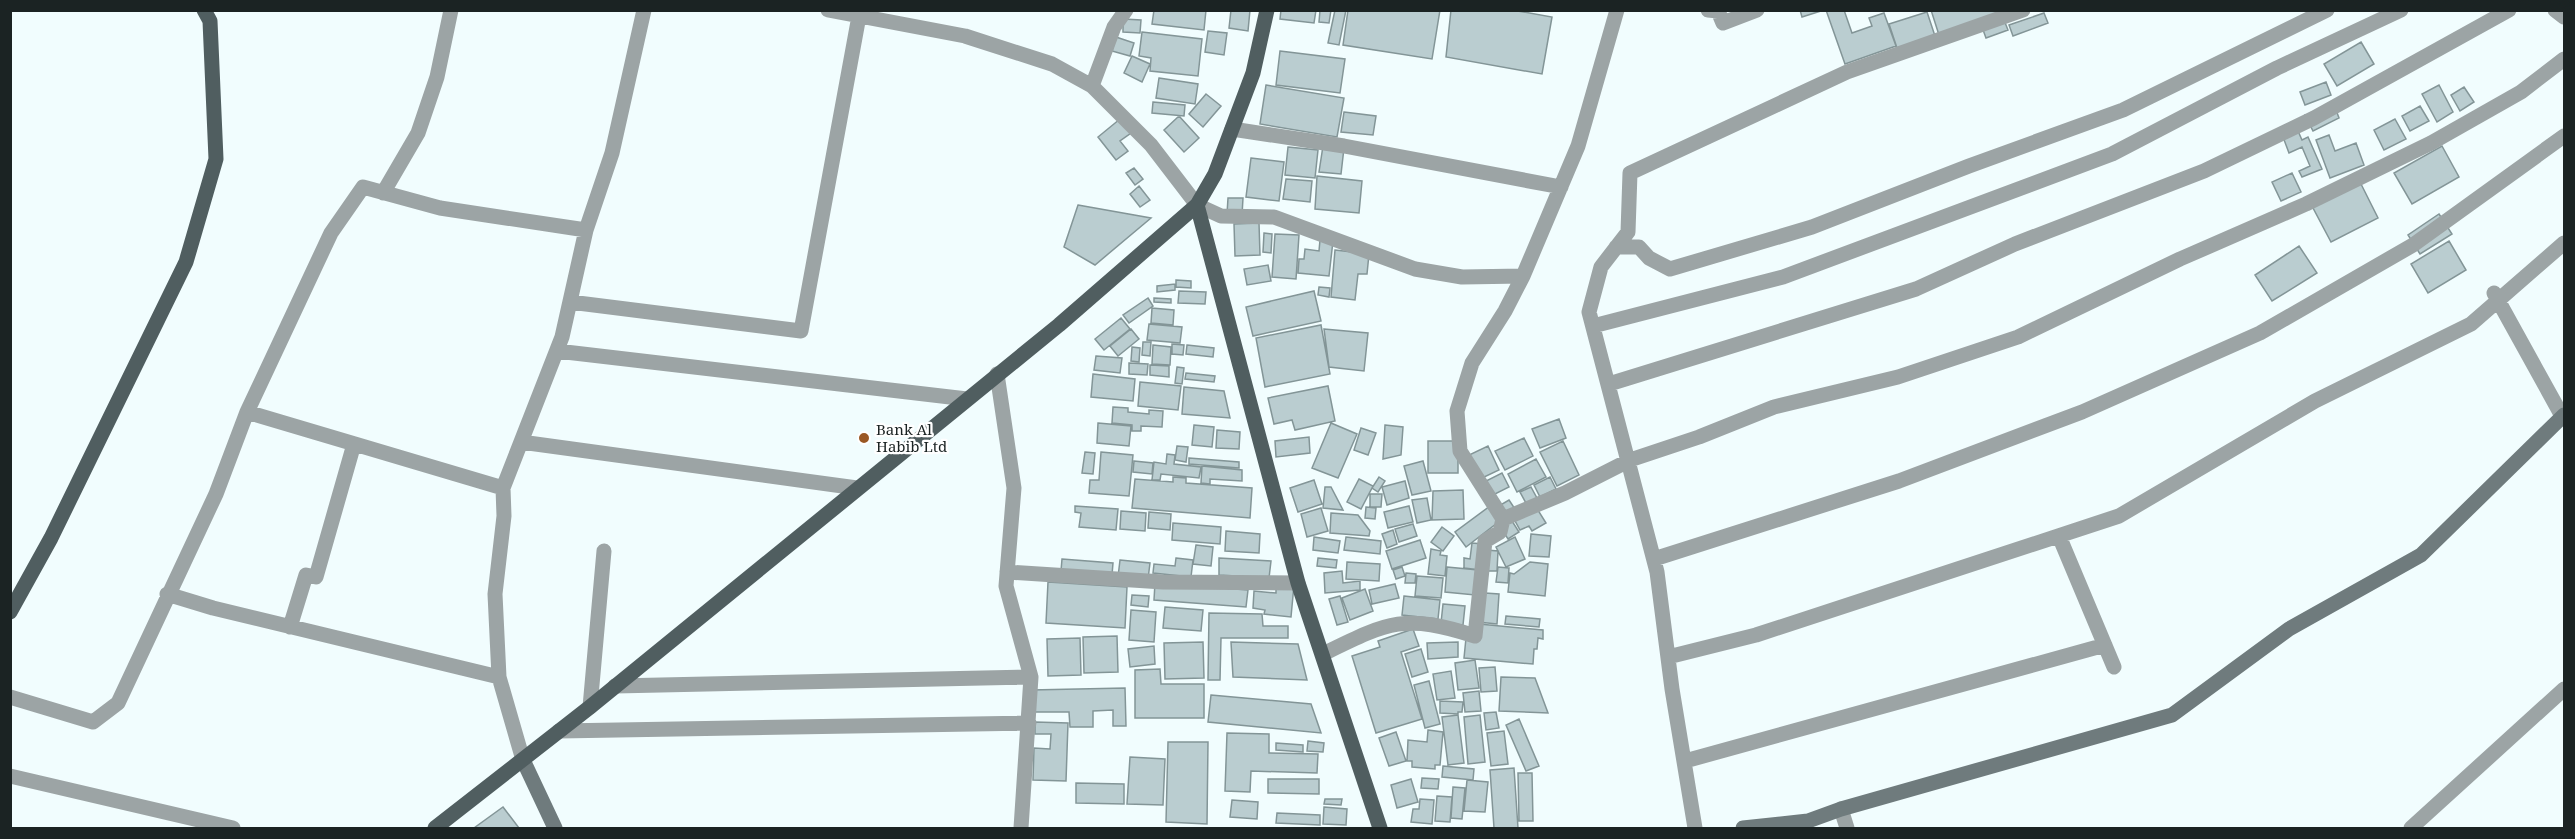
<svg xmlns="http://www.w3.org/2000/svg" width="2575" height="839" font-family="'Noto Serif',serif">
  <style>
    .building { fill: #bacdd0; stroke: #839597; stroke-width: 1.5 }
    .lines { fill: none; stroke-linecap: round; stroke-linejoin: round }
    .street { stroke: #9ca4a5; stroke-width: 15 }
    .secondary { stroke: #6f7b7d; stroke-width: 15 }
    .primary { stroke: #505e60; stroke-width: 15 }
    .poi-dot { fill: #9a5824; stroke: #fff; stroke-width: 2 }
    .labels { text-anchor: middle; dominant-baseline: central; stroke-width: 4.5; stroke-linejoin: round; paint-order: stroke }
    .poi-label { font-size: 15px; fill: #1b2323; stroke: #fff; text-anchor: start }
  </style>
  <rect width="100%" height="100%" fill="#f1fdfe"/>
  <path class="building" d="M1154,10H1206L1204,30L1152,24Z
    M1231,10H1250L1248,31L1229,28Z
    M1281,10H1316L1314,23L1280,19Z
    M1320,10H1331L1329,23L1319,22Z
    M1335,10H1346L1339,45L1328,43Z
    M1348,10H1440L1432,59L1343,45Z
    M1451,10H1512L1552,17L1542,74L1446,57Z
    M1800,10H1824L1802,17Z
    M1826,10H1844L1852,33L1872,26L1869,18L1884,13L1896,46L1845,64Z
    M1931,10H2011L1939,35Z
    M1927,12L1935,36L1897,48L1889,24Z
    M2044,13L2048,23L2013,36L2009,25Z
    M1123,19L1141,20L1140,33L1123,32Z
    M2004,20L2008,30L1986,38L1982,27Z
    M1208,31L1227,33L1224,55L1205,52Z
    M1142,32L1202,39L1198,76L1150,71L1151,58L1139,56Z
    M1116,37L1134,43L1130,56L1112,51Z
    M2361,42L2374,64L2337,86L2324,64Z
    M1280,51L1345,59L1340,93L1276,85Z
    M1132,56L1150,64L1142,82L1124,73Z
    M1159,78L1198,84L1195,104L1156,98Z
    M2326,82L2331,95L2305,105L2300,92Z
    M1266,85L1344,98L1337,137L1260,124Z
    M2439,85L2453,112L2437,122L2422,94Z
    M2464,87L2474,102L2460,111L2451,95Z
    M1206,94L1221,106L1203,127L1189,114Z
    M1153,102L1185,105L1184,116L1152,113Z
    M2420,106L2429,121L2410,131L2402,116Z
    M2336,110L2339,118L2313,131L2305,115Z
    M1344,112L1376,116L1373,135L1341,132Z
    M1179,116L1199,138L1184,152L1164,130Z
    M1120,119L1131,133L1120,141L1128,151L1116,160L1098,137Z
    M2395,119L2406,139L2384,150L2374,130Z
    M2298,131L2302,140L2308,137L2322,169L2302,177L2299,171L2310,166L2302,147L2289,153L2283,137Z
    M2329,135L2335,151L2356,143L2364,165L2330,178L2316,140Z
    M1323,146L1344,148L1341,174L1319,172Z
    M2442,146L2459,177L2412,204L2394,173Z
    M1288,147L1318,150L1315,178L1285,175Z
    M1251,158L1284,162L1279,201L1246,197Z
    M1134,168L1143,179L1135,185L1126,173Z
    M2292,173L2301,192L2281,201L2272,182Z
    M1317,176L1362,181L1359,213L1315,209Z
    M1286,179L1312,181L1310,202L1283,199Z
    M2360,182L2378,218L2331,242L2312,206Z
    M1139,186L1150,200L1140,207L1130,194Z
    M1228,198H1243L1242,215L1227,214Z
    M1078,205L1151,218L1095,265L1064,247Z
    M2439,214L2452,234L2420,254L2408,235Z
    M1259,223L1260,255L1235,256L1234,224Z
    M1264,233L1272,234L1271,253L1263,252Z
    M1275,234L1299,235L1296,279L1272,277Z
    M1320,240L1333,241L1329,276L1298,273L1299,259H1304L1305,249L1319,251Z
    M2449,241L2466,270L2428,293L2411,264Z
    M2299,246L2317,273L2272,301L2255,275Z
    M1335,250L1369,254L1367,274H1358L1355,300L1331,297Z
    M1268,265L1271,281L1247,285L1244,269Z
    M1176,280L1191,281V288L1176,287Z
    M1175,284V290L1157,292V286Z
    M1319,287L1330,288L1329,297L1318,295Z
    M1179,291L1206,292L1205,304L1178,303Z
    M1314,291L1321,321L1253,336L1246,307Z
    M1148,298L1153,306L1129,323L1123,315Z
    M1154,298L1171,299V303L1154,302Z
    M1152,308L1174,310L1173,325L1151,323Z
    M1121,318L1130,329L1104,350L1095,339Z
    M1149,324L1182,327L1180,343L1147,340Z
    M1321,325L1330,374L1265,387L1256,338Z
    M1131,329L1139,339L1118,356L1110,346Z
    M1324,329L1368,333L1364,371L1329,367Z
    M1143,342H1151L1150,356L1142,355Z
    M1172,344L1184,345L1183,355L1172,354Z
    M1153,345L1171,347L1170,365L1152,364Z
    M1187,345L1214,348L1213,357L1186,354Z
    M1132,347L1140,348L1139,362L1131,361Z
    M1096,356L1122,358L1120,373L1094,370Z
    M1129,363L1148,364L1147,375L1129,374Z
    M1150,365L1169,366V377L1150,375Z
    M1177,367L1184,368L1182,384L1175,383Z
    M1186,373L1215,376L1214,382L1185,379Z
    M1093,374L1135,379L1133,401L1091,397Z
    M1140,382L1181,386L1178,410L1138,406Z
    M1328,386L1335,421L1295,430L1292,420L1274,424L1268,398Z
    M1184,387L1224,391L1230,418L1182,414Z
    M1113,407L1128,408V412L1149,414V410L1163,411L1162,427L1141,426V431H1132V425L1112,423Z
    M1559,419L1566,438L1540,448L1532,429Z
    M1098,423L1131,426L1129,446L1097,443Z
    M1331,423L1357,434L1338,478L1312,468Z
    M1194,425L1214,427L1212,447L1192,445Z
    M1385,425L1403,427L1401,455L1383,459Z
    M1361,428L1376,433L1368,455L1354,450Z
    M1217,430L1240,432L1239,449L1216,448Z
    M1309,437L1310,453L1276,457L1275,441Z
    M1524,438L1533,456L1505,470L1495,451Z
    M1428,441H1458V473H1428Z
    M1563,441L1579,475L1557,486L1540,452Z
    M1177,446L1188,447L1186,462L1175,460Z
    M1488,446L1499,470L1480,479L1469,455Z
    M1085,452L1095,453L1093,474L1082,473Z
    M1101,452L1133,455L1129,496L1089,493L1090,480H1099Z
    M1167,454L1175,455L1174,464L1201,467L1199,478L1161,474L1160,480H1152L1154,462L1166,464Z
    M1189,458L1239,462V468L1189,464Z
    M1536,459L1546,477L1517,492L1508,474Z
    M1134,461L1153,463L1152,474L1133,472Z
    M1423,461L1431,491L1412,495L1404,466Z
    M1202,466L1242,470V481L1210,479V484L1201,483Z
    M1502,473L1509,487L1491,496L1484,482Z
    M1173,477L1186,478V483L1252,488L1250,518L1132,508L1135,479L1173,482Z
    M1379,477L1385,481L1378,492L1372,488Z
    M1550,477L1556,489L1540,497L1534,485Z
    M1359,479L1373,486L1361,509L1347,502Z
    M1314,480L1322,504L1298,512L1290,488Z
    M1405,481L1409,498L1387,505L1382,487Z
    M1325,487H1331L1343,510L1323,508Z
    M1531,487L1538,500L1527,505L1520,492Z
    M1463,490L1464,519L1432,520L1433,491Z
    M1370,494H1382L1381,507H1370Z
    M1427,498L1431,520L1417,523L1412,500Z
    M1509,500L1515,509L1503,517L1497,507Z
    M1075,506L1118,509L1116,530L1079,527L1081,513L1075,512Z
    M1409,506L1413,522L1388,528L1384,512Z
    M1490,506L1501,520L1466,547L1455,532Z
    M1366,507L1376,508L1375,519L1365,518Z
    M1536,507L1546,523L1532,531L1529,526L1520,530L1514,519Z
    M1321,508L1328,531L1307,537L1301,514Z
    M1121,511L1146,513L1145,531L1120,529Z
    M1149,512L1171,514L1170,530L1148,528Z
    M1331,513L1358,515L1370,531L1369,536L1330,533Z
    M1512,521L1519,532L1508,539L1501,528Z
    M1173,523L1221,527L1220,544L1172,540Z
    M1413,524L1417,536L1399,542L1395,529Z
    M1442,527L1454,536L1443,551L1431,542Z
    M1393,530L1397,544L1387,548L1382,534Z
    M1226,531L1260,534L1259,553L1225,551Z
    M1531,534L1551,536L1549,557L1529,556Z
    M1314,537L1340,541L1338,553L1313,550Z
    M1346,537L1381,541L1380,554L1344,550Z
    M1515,537L1525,559L1506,567L1496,547Z
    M1420,540L1426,558L1392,569L1386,551Z
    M1472,543L1483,544L1481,570L1464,568V558L1470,559Z
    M1196,545L1213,547L1211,566L1193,564Z
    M1431,549L1441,551L1440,555L1447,556L1445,576L1428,574Z
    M1486,550L1498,551L1497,571H1485Z
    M1176,558L1193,560L1191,577L1153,573L1154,564L1175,566Z
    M1219,558L1271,561L1269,578L1219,575Z
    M1318,558L1337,560L1336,568L1317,566Z
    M1062,559L1113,563L1112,575L1061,571Z
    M1120,560L1150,563L1148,579L1118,577Z
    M1347,562L1380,564L1379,581L1346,579Z
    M1530,562L1548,564L1545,596L1508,592L1510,573L1514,574Z
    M1402,567L1405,576L1396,579L1393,570Z
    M1447,567L1478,570L1475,595L1445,592Z
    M1498,567L1509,568L1508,583L1496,582Z
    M1342,571L1343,583L1360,581V590L1325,593L1324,573Z
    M1406,573L1416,574L1415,583H1405Z
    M1417,576L1443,578L1441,598L1415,596Z
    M1048,582L1127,587L1125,628L1046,623Z
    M1155,583L1248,590L1246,607L1154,600Z
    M1276,584L1294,585L1291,617L1264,614L1265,610L1253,608L1254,591L1276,593Z
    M1395,584L1399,598L1372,604L1369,590Z
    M1365,589L1373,611L1350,620L1342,598Z
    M1485,593L1499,594L1497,624L1478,622Z
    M1132,595L1149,596L1148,607L1131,605Z
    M1340,596L1348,622L1337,625L1329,599Z
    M1404,596L1440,600L1438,619L1402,615Z
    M1443,604L1465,606L1463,625L1441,623Z
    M1165,607L1203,610L1201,631L1163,628Z
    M1131,610L1156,612L1154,642L1129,640Z
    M1209,613L1262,614L1263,626H1288V638H1221L1220,680H1208Z
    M1506,616L1540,619L1539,627L1505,624Z
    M1479,624L1543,630V639L1538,638L1537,649H1534L1533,664L1464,658L1466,638Z
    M1413,629L1419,646L1401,652L1422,719L1376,733L1352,656L1380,647L1378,641Z
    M1117,636L1118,672L1084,673L1083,637Z
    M1080,638L1081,675L1048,676L1047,639Z
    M1203,642L1204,678L1165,679L1164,643Z
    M1231,642L1298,644L1307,680L1233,677Z
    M1458,642V657L1428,659L1427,643Z
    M1154,646L1155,664L1130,667L1128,649Z
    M1421,649L1428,672L1412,677L1405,654Z
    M1475,660L1479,688L1458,690L1455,663Z
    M1495,667L1497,691L1481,692L1479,668Z
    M1160,669L1161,684H1204V718H1135V670Z
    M1451,671L1455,698L1437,700L1433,674Z
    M1501,677L1535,678L1548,713L1499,711Z
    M1429,681L1440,724L1425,728L1414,685Z
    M1125,688L1126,726H1113V710L1093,711V727H1070L1069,712H1032L1031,690Z
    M1479,691L1481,711L1465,712L1463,693Z
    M1211,695L1311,704L1321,733L1208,722Z
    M1440,701L1463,702L1462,712H1458V714L1440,713Z
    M1496,712L1499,728L1486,730L1484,713Z
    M1458,715L1464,763L1448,765L1442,717Z
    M1480,715L1485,762L1468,764L1464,717Z
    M1519,719L1539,766L1526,771L1506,725Z
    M1035,722L1068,723L1066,781L1033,780L1034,748L1050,749L1051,734H1035Z
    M1428,730L1443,732L1440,765H1435V769L1412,767V761H1407L1408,740L1427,742Z
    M1504,731L1508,764L1491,766L1487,733Z
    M1396,732L1406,761L1389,766L1379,738Z
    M1227,733L1269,734V753L1318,754L1317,773L1251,771L1250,792L1225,791Z
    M1308,741L1324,743L1323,752L1307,751Z
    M1168,742H1208L1207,824L1166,822Z
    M1276,743L1303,745V752L1276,750Z
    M1130,757L1165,759L1163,805L1127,804Z
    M1443,766L1474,769L1473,780L1442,777Z
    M1514,768L1518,828H1494L1490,770Z
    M1518,773H1532L1533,821H1519Z
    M1422,778L1439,779L1438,789L1421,788Z
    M1268,779H1319V794L1268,793Z
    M1411,779L1418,802L1397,808L1391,785Z
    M1467,780L1488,782L1485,812L1464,811Z
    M1076,783L1124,784V804L1076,803Z
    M1453,787L1465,788L1462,819L1451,818Z
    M1437,796L1452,797L1450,822L1435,821Z
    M1325,799H1342L1341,805L1324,804Z
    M1420,799L1434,800L1432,824L1411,822L1413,809H1419Z
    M1232,800L1258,802L1257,819L1230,817Z
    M503,807L519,828H474Z
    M1324,807L1347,809L1346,825L1323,824Z
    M1277,813L1320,815V825L1276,823Z"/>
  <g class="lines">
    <path class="street" d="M828,10L965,36L1052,64L1092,86L1151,145L1197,205L1221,216L1274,217L1415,269L1462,277L1523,276L1578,146L1617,10
      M1708,10L1718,11L1723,23L1757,10
      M2555,10L2564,17
      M1092,86L1114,27L1126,10
      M1232,129L1344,146L1561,187
      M383,193L418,133L437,77L451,10
      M1616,247H1639L1649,258L1670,269L1812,227L1969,166L2123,110L2327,10
      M2494,293L2562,416
      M570,302L801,331L859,16
      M1593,326L1783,277L2112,154L2277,68L2401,10
      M557,351L967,399
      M997,374L1014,488L1006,586L1031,677L1021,828
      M1609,384L1916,289L2015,244L2204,171L2314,118L2509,10
      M247,412L331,233L363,187L440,208L586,230
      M521,442L857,488
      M1503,519L1565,493L1630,460L1699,437L1774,407L1898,377L2018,337L2180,259L2306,204L2431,143L2521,92L2564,59
      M2059,536L2114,667
      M1654,559L1899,481L2082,412L2260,333L2413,245L2564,136
      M1007,572L1163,582L1298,583
      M167,594L213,608L499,677
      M290,627L306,575L316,577L354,444
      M1323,654C1388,622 1404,613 1475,636L1485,541L1500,532L1503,519L1460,451L1457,411L1472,363L1505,311L1523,276
      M1668,657L1756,635L2119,516L2315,401L2471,324L2564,243
      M615,686L1031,677
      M10,697L93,722L118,703L216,494L247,412L503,488
      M590,707L604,551
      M559,731L1029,723
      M523,760L499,677L495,594L504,516L503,488L562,337L586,230L612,153L644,10
      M1685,761L2105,645
      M10,776L233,828
      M1841,809L1847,828
      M1695,828L1672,689L1657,572L1589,312L1601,267L1628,232L1630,173L1847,72L2023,10
      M2411,828L2564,689"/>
    <path class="secondary" d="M523,760L555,828
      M1743,828L1808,821L1841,809L2172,715L2289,629L2421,555L2564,415"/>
    <path class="primary" d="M1197,205L1298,583L1380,828
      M10,612L51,538L186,262L216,159L210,21L204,10
      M435,828L590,707L1059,325L1197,205L1215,174L1253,73L1267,10"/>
  </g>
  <circle class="poi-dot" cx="864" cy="438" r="6"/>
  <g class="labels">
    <g class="poi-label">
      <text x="876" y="429">Bank Al<tspan x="876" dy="17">Habib Ltd</tspan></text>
    </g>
  </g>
  <rect width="2575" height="839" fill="none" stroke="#1b2323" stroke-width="24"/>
</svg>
